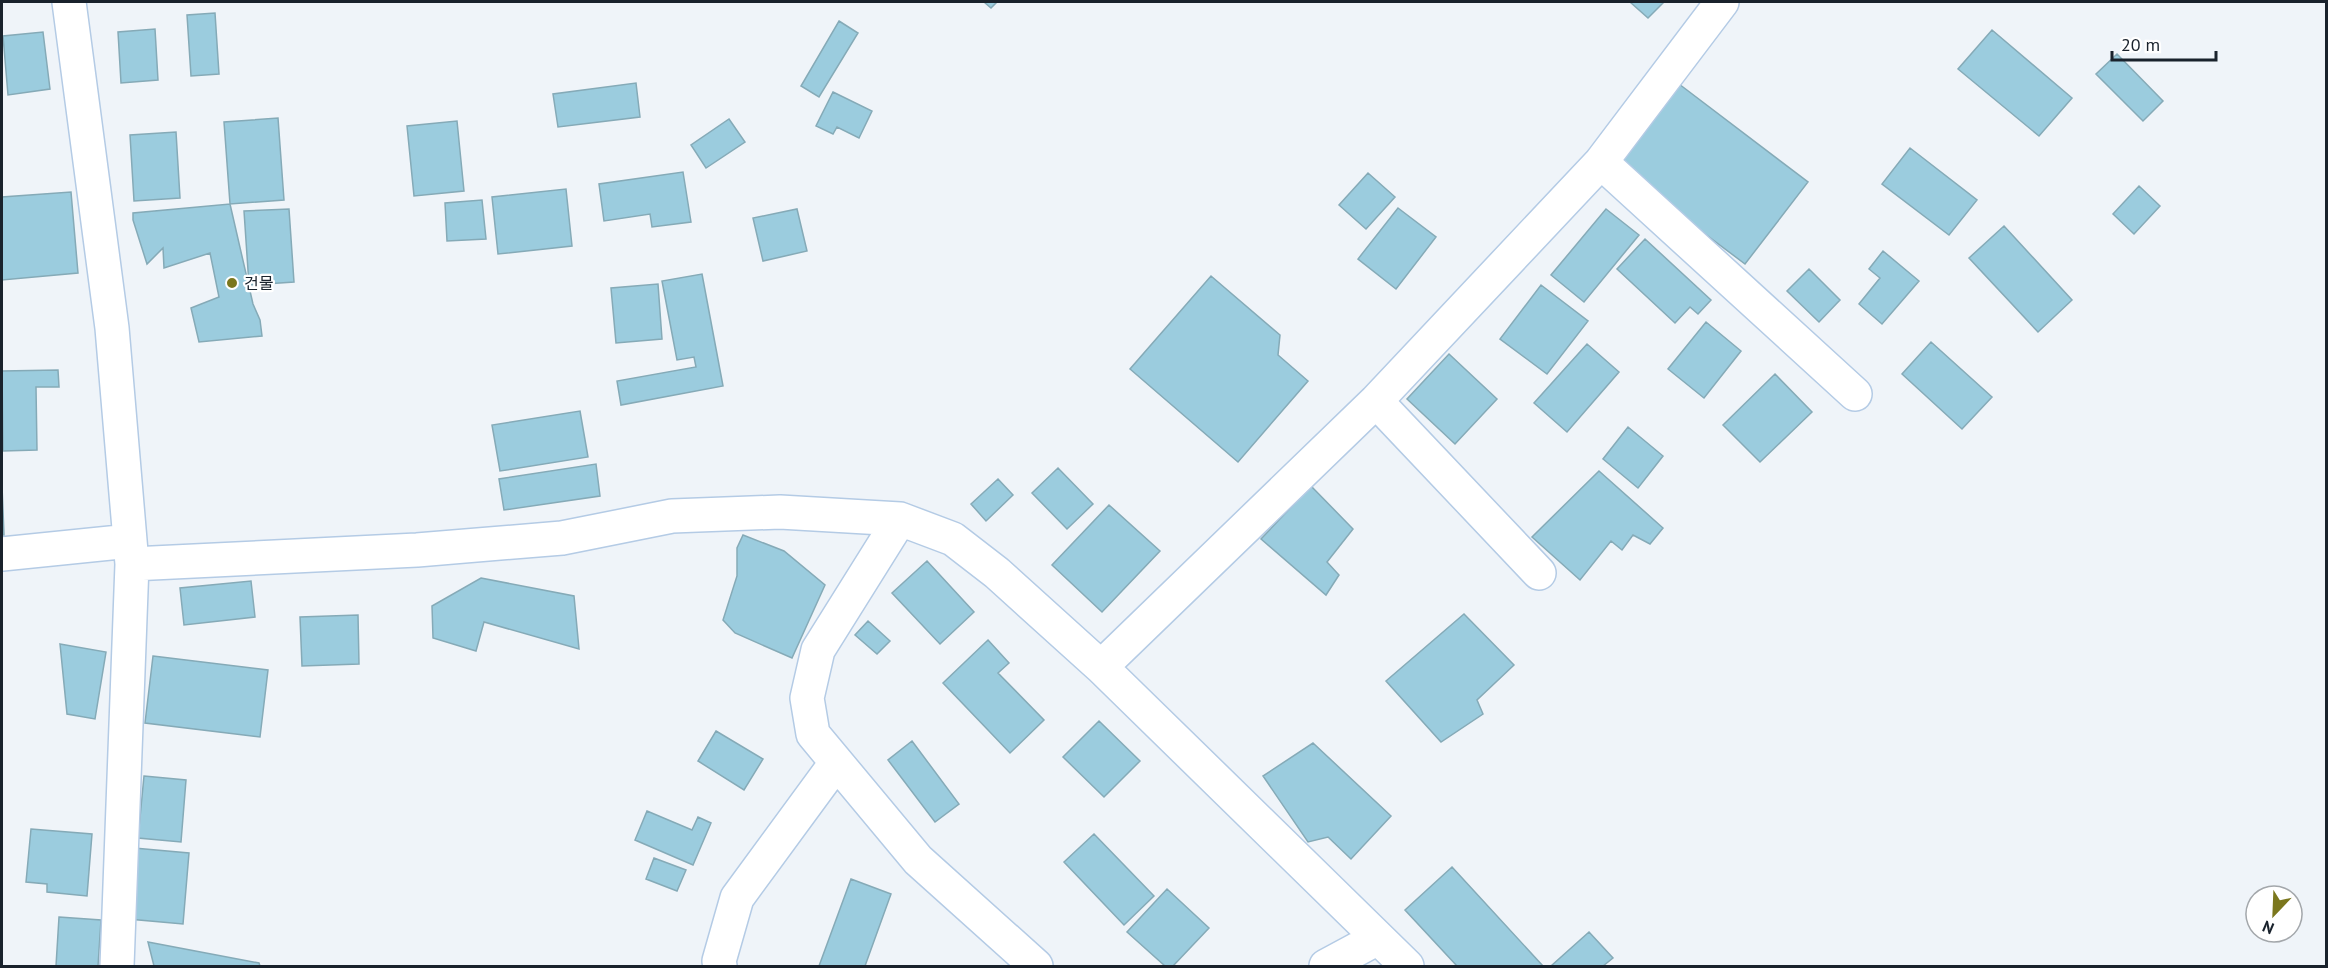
<svg xmlns="http://www.w3.org/2000/svg" width="2328" height="968" font-family="'PT Sans','Noto Sans KR',sans-serif">
  <style>
    .building { fill: #9bccde; stroke: #85aab7; stroke-width: 1.5 }
    .lines { fill: none; stroke-linecap: round; stroke-linejoin: round }
    .minor-casing { stroke: #b4cbe5; stroke-width: 36 }
    .minor { stroke: #fff; stroke-width: 33 }
    .poi-dot { fill: #7b771d; stroke: #fff; stroke-width: 2 }
    .labels { text-anchor: middle; dominant-baseline: central; stroke-width: 4.5; stroke-linejoin: round; paint-order: stroke }
    .poi-label { font-size: 16px; fill: #19222c; stroke: #fff; text-anchor: start }
  </style>
  <rect width="100%" height="100%" fill="#eff4f9"/>
  <path class="building" d="M984,2H997L991,8Z
    M1630,2H1661L1663,3L1648,18Z
    M215,13L219,74L191,76L187,15Z
    M839,21L858,33L819,97L801,86Z
    M155,29L158,80L121,83L118,32Z
    M1992,30L2072,98L2039,136L1958,69Z
    M43,32L50,89L8,95L3,36Z
    M2117,54L2163,101L2143,121L2096,74Z
    M636,83L640,117L558,127L553,94Z
    M1679,84L1808,182L1745,264L1616,167Z
    M833,92L872,111L859,138L837,127L833,134L816,126Z
    M278,118L284,200L230,204L224,122Z
    M729,119L745,142L706,168L691,145Z
    M457,121L464,191L414,196L407,126Z
    M176,132L180,198L134,201L130,135Z
    M1910,148L1977,200L1949,235L1882,184Z
    M683,172L691,222L652,227L650,214L604,221L599,184Z
    M1368,173L1395,197L1366,229L1339,205Z
    M2139,186L2160,206L2134,234L2113,214Z
    M566,189L572,246L498,254L492,197Z
    M71,192L78,273L2,280V197Z
    M482,200L486,239L447,241L445,203Z
    M230,204L253,304L260,320L262,336L199,342L191,308L219,297L210,253L164,268L163,248L147,264L133,220V213Z
    M1398,208L1436,237L1396,289L1358,259Z
    M289,209L294,282L249,285L244,211Z
    M797,209L807,251L763,261L753,218Z
    M1606,209L1639,235L1584,302L1551,275Z
    M2004,226L2072,300L2038,332L1969,258Z
    M1645,239L1711,300L1698,314L1690,307L1675,323L1617,269Z
    M1883,251L1919,281L1882,324L1859,304L1880,278L1869,269Z
    M1809,269L1840,300L1819,322L1787,291Z
    M702,274L723,386L621,405L617,381L696,367L694,357L677,360L662,281Z
    M1211,276L1280,335L1278,355L1308,381L1238,462L1130,369Z
    M658,284L662,339L616,343L611,288Z
    M1541,285L1588,321L1547,374L1500,339Z
    M1706,322L1741,351L1704,398L1668,369Z
    M1931,342L1992,397L1962,429L1902,374Z
    M1587,344L1619,372L1567,432L1534,403Z
    M1449,354L1497,399L1455,444L1407,399Z
    M58,370L59,387H36L37,450L3,451L2,371Z
    M1775,374L1812,412L1760,462L1723,425Z
    M580,411L588,457L500,471L492,425Z
    M1628,427L1663,456L1638,488L1603,459Z
    M596,464L600,496L504,510L499,479Z
    M1058,468L1093,504L1067,529L1032,493Z
    M1599,471L1663,528L1650,544L1633,535L1622,550L1611,541L1580,580L1532,537Z
    M998,479L1013,495L986,521L971,504Z
    M2,486L4,535H2Z
    M1311,486L1353,529L1327,562L1339,575L1326,595L1261,539Z
    M1109,505L1160,551L1102,612L1052,565Z
    M743,535L784,551L825,585L792,658L735,633L723,620L737,576V548Z
    M927,561L974,612L940,644L892,593Z
    M481,578L574,596L579,649L484,622L476,651L433,638L432,606Z
    M251,581L255,617L184,625L180,588Z
    M1464,614L1514,665L1477,700L1483,714L1441,742L1386,681Z
    M358,615L359,664L302,666L300,617Z
    M868,621L890,641L877,654L855,635Z
    M988,640L1009,663L998,673L1044,720L1010,753L943,683Z
    M60,644L106,652L95,719L67,714Z
    M153,656L268,670L260,737L145,723Z
    M1099,721L1140,761L1104,797L1063,757Z
    M716,731L763,759L744,790L698,761Z
    M912,741L959,804L935,822L888,760Z
    M1313,743L1391,816L1351,859L1328,837L1308,842L1263,776Z
    M144,776L186,780L181,842L138,838Z
    M647,811L692,830L698,817L711,823L693,865L635,840Z
    M31,829L92,834L87,896L47,892V884L26,882Z
    M1094,834L1154,896L1124,925L1064,862Z
    M134,848L189,853L183,924L128,919Z
    M654,858L686,870L677,891L646,879Z
    M1452,867L1543,966H1457L1405,910Z
    M851,879L891,894L865,966H819Z
    M1167,889L1209,928L1173,966H1165L1127,932Z
    M59,917L101,920L98,966H56Z
    M1589,932L1613,958L1603,966H1551Z
    M148,942L259,963L260,966H154Z"/>
  <g class="lines">
    <defs>
      <path id="minor" d="M69,2L112,328L132,564L117,966
        M1601,162L1855,394
        M1376,401L1539,573
        M900,519L818,650L807,698L813,734L918,860L1036,966
        M2,554L130,541
        M132,564L417,550L562,538L672,516L780,512L900,519L953,539L997,573L1101,667L1407,966
        M1101,667L1376,401L1601,162L1722,2
        M720,966L719,961L737,898L836,763
        M1326,966L1378,938"/>
    </defs>
    <use href="#minor" class="minor-casing"/>
    <use href="#minor" class="minor"/>
  </g>
  <circle class="poi-dot" cx="232" cy="283" r="6"/>
  <g class="labels">
    <g class="poi-label">
      <text x="244" y="283">건물</text>
    </g>
  </g>
  <rect width="2328" height="968" fill="none" stroke="#19222c" stroke-width="6"/>
  <g transform="translate(2274 914) rotate(203)"><circle r="28" fill="#ffffff" stroke="#a3a7ab" stroke-width="1.5"/>
  <path d="M0-4.5L10 22L0 15L-10 22Z" fill="#7b771d"/>
  <text y="-9" font-size="16" font-weight="bold" text-anchor="middle" fill="#19222c">N</text>
  </g>
  <path d="M2112 51v9h104v-9" fill="none" stroke="#19222c" stroke-width="3"/>
  <text x="2121" y="51" font-size="18" fill="#19222c" stroke="#ffffff" stroke-width="4.5" paint-order="stroke">20 m</text>
</svg>
